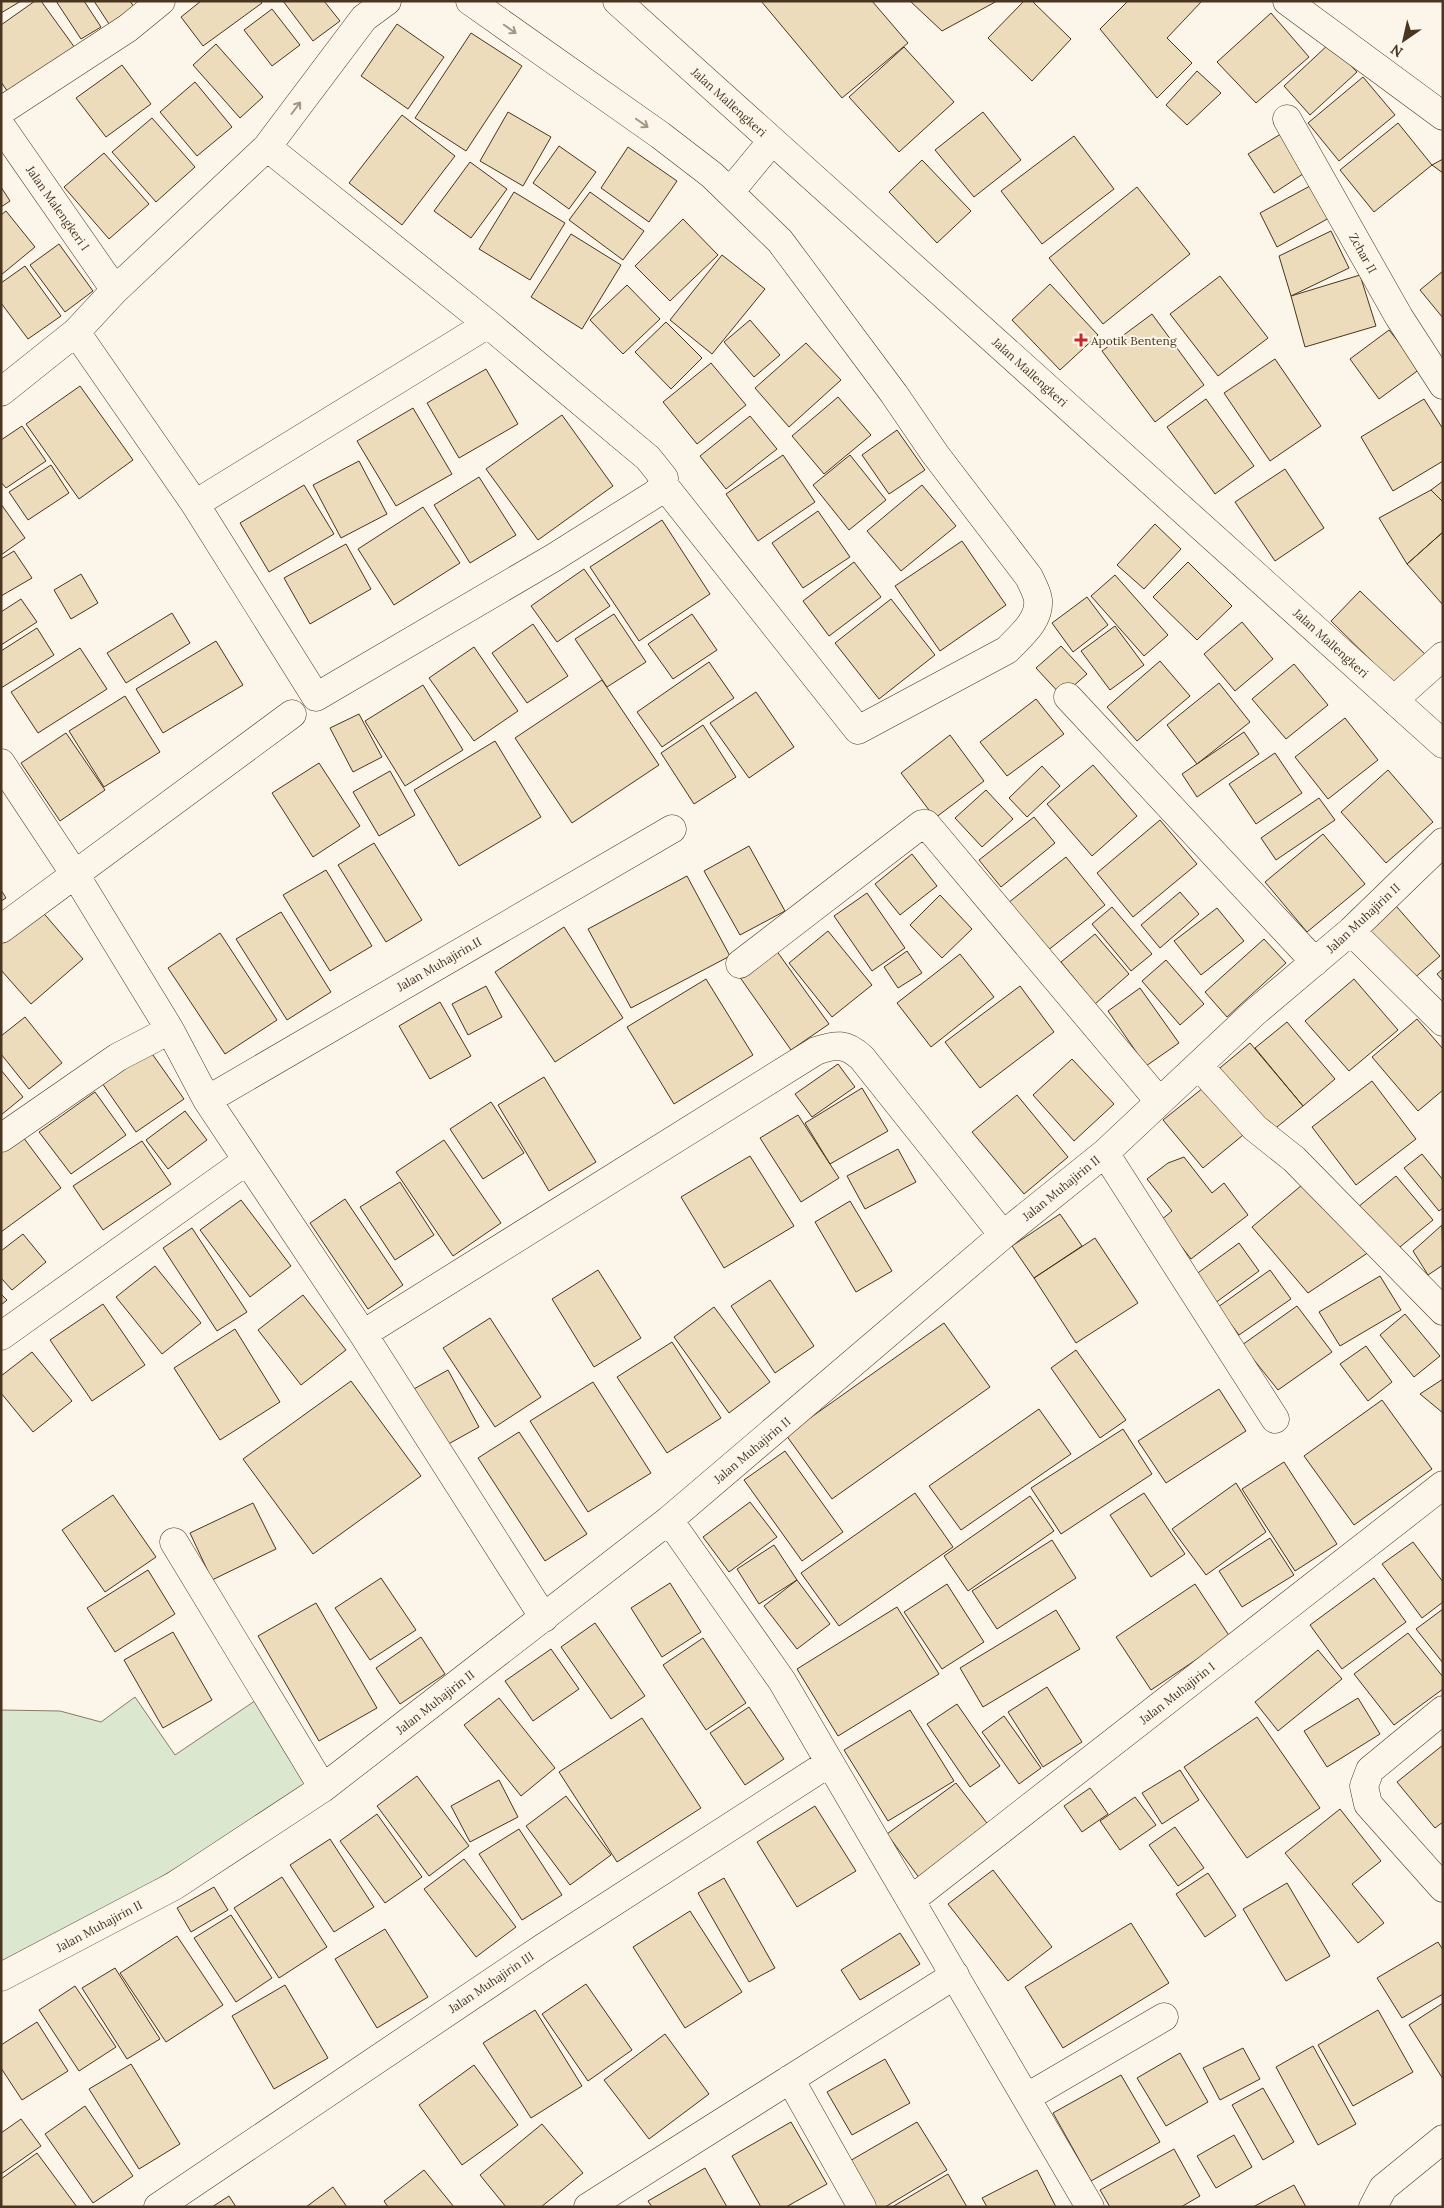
<svg xmlns="http://www.w3.org/2000/svg" width="1444" height="2208" font-family="Lora,serif">
  <style>
    .green { fill: #dce7d0; stroke: #887966 }
    .building { fill: #ecdcbc; stroke: #4a3520 }
    .lines { fill: none; stroke-linecap: round; stroke-linejoin: round }
    .minor-casing { stroke: #4a3520; stroke-width: 29 }
    .major-casing { stroke: #4a3520; stroke-width: 29 }
    .minor { stroke: #fbf6e9; stroke-width: 28 }
    .major { stroke: #fbf6e9; stroke-width: 28 }
    .oneway { stroke: #a29684 }
    .poi-dot { fill: #c62828; stroke: #fbf6e9; stroke-width: 2 }
    .labels { text-anchor: middle; dominant-baseline: central; stroke-width: 4; stroke-linejoin: round; paint-order: stroke }
    .street-label { font-size: 12px; fill: #4a3520; stroke: #fbf6e9 }
    .poi-label { font-size: 12px; fill: #4a3520; stroke: #fbf6e9; text-anchor: start }
  </style>
  <rect width="100%" height="100%" fill="#fbf6e9"/>
  <path class="green" d="M271,1690L324,1776C218,1842 113,1910 1,1966V1710L60,1711L101,1722L135,1697L175,1755Z"/>
  <path class="building" d="M1,1H21L1,13Z
    M35,1H41L75,48L10,95L1,82V25Z
    M56,1H84L101,27L81,39Z
    M94,1H130L134,7L109,24Z
    M201,1H260L262,3L203,46L181,17Z
    M283,1H324L340,21L313,41Z
    M761,1H872L908,43L842,98Z
    M910,1H997L942,31Z
    M1024,1H1032L1071,39L1032,81L988,38Z
    M1128,1H1202L1167,38L1192,63L1157,98L1100,29Z
    M272,9L300,45L272,66L244,30Z
    M1271,13L1309,57L1256,103L1217,62Z
    M397,24L444,57L408,109L361,76Z
    M471,33L522,66L466,151L415,118Z
    M1330,43L1357,72L1310,115L1284,86Z
    M216,44L263,97L240,118L193,65Z
    M904,47L954,102L899,152L849,97Z
    M122,65L151,104L106,137L76,98Z
    M1197,71L1221,93L1187,125L1166,105Z
    M1363,77L1395,115L1339,161L1308,123Z
    M195,82L232,127L197,156L160,112Z
    M508,112L551,137L523,186L480,161Z
    M983,112L1021,160L974,197L935,150Z
    M402,115L455,156L402,225L349,183Z
    M152,118L195,167L156,202L112,152Z
    M1398,123L1432,165L1374,212L1340,170Z
    M1284,132L1309,170L1274,193L1248,154Z
    M1074,136L1114,189L1042,244L1001,191Z
    M559,146L596,172L569,209L533,183Z
    M628,147L677,181L649,222L601,188Z
    M104,153L149,204L109,239L64,187Z
    M1443,159V173L1432,165Z
    M922,160L971,211L937,243L889,192Z
    M470,162L507,189L471,238L434,211Z
    M1310,186L1329,218L1277,247L1260,213Z
    M1,187L10,201L1,207Z
    M1137,187L1190,254L1103,324L1049,258Z
    M514,192L565,223L530,280L479,249Z
    M590,192L644,231L623,260L569,220Z
    M6,211L35,247L1,275V215Z
    M683,219L718,255L670,301L635,266Z
    M1331,231L1349,268L1291,296L1279,256Z
    M571,234L621,265L582,329L531,297Z
    M59,244L93,291L65,312L30,265Z
    M722,255L765,289L712,354L670,320Z
    M25,266L61,316L28,339L1,303V283Z
    M1443,271V318L1420,290Z
    M1360,275L1376,326L1305,347L1291,296Z
    M1220,276L1268,338L1218,376L1170,314Z
    M1050,284L1098,335L1060,370L1012,320Z
    M627,285L660,319L623,354L590,320Z
    M1152,314L1204,385L1155,422L1102,351Z
    M750,320L780,355L754,377L724,342Z
    M666,322L702,358L671,389L635,352Z
    M1389,330L1420,369L1379,399L1350,359Z
    M806,343L841,380L789,427L755,388Z
    M1275,359L1321,426L1270,461L1224,393Z
    M711,363L746,405L697,444L663,402Z
    M486,369L518,424L459,458L427,403Z
    M80,386L133,460L79,499L26,424Z
    M838,397L871,435L824,474L792,436Z
    M1206,399L1254,466L1215,494L1167,427Z
    M1424,399L1443,429V461L1393,491L1361,437Z
    M413,408L452,474L396,506L357,441Z
    M562,415L613,486L538,540L486,469Z
    M750,416L777,449L726,489L700,456Z
    M22,426L46,461L6,488L1,482V440Z
    M897,430L925,470L889,494L862,455Z
    M783,455L815,502L758,541L726,494Z
    M850,455L886,500L849,530L813,485Z
    M359,461L387,514L341,538L313,485Z
    M51,465L69,493L28,520L9,492Z
    M1285,469L1324,528L1275,561L1235,502Z
    M479,477L516,535L470,563L434,505Z
    M1443,481V502L1431,490Z
    M304,485L334,534L269,572L240,523Z
    M922,485L956,526L901,571L867,531Z
    M1431,490L1443,502V532L1407,564L1379,518Z
    M1,504L25,538L1,555Z
    M423,507L460,563L394,605L358,549Z
    M818,511L850,557L803,588L772,543Z
    M662,520L710,594L639,641L590,567Z
    M1155,524L1181,549L1144,589L1117,565Z
    M1443,532V605L1407,564Z
    M962,541L1006,605L940,651L895,586Z
    M346,544L371,589L310,624L284,578Z
    M14,551L32,578L1,596V559Z
    M854,562L881,597L829,636L803,601Z
    M1188,562L1232,606L1197,640L1153,597Z
    M584,569L610,606L557,642L531,606Z
    M81,574L98,603L71,619L54,590Z
    M1115,575L1168,635L1144,656L1091,596Z
    M1360,591L1428,657L1398,687L1331,621Z
    M1087,597L1108,625L1073,652L1052,623Z
    M21,599L37,622L1,645V612Z
    M891,599L935,655L879,699L835,643Z
    M172,613L190,643L126,683L107,653Z
    M614,614L646,662L607,687L575,639Z
    M692,614L717,650L673,679L648,644Z
    M1242,622L1273,659L1235,691L1204,654Z
    M533,624L568,676L527,703L492,653Z
    M1115,626L1144,665L1110,690L1081,651Z
    M37,628L54,655L1,688V651Z
    M216,641L243,685L163,733L136,689Z
    M1061,646L1087,674L1062,696L1036,668Z
    M474,647L518,711L474,741L429,678Z
    M80,648L107,689L38,733L11,692Z
    M1160,661L1190,696L1137,741L1107,707Z
    M709,662L734,698L662,747L637,712Z
    M1294,664L1328,705L1286,739L1252,699Z
    M602,680L659,765L572,823L515,738Z
    M1219,683L1250,722L1197,764L1167,725Z
    M423,685L463,750L405,786L365,721Z
    M756,692L794,747L749,778L710,723Z
    M125,696L160,752L104,787L69,731Z
    M1036,699L1064,734L1007,776L980,742Z
    M359,714L382,757L353,772L330,728Z
    M1345,718L1378,760L1328,799L1295,757Z
    M703,725L736,777L694,804L661,753Z
    M1244,732L1259,754L1197,797L1182,774Z
    M66,733L105,790L60,821L21,763Z
    M950,735L984,781L935,818L901,773Z
    M495,741L541,817L459,866L414,790Z
    M1275,753L1302,793L1256,824L1229,784Z
    M319,763L360,826L313,857L272,793Z
    M1093,765L1137,816L1092,856L1047,804Z
    M1042,766L1060,786L1027,817L1009,798Z
    M1388,770L1433,822L1386,863L1341,812Z
    M390,771L415,815L379,836L353,792Z
    M986,790L1013,819L982,847L955,818Z
    M1319,798L1335,820L1276,860L1261,838Z
    M1034,817L1055,843L1001,887L979,860Z
    M1160,820L1197,864L1133,917L1097,873Z
    M1323,834L1365,884L1307,932L1265,882Z
    M374,843L422,920L386,942L338,865Z
    M749,846L785,911L740,935L704,871Z
    M912,854L937,886L900,915L875,884Z
    M1066,857L1105,905L1047,951L1008,903Z
    M326,870L372,946L330,971L283,895Z
    M687,876L730,956L631,1008L588,929Z
    M1,890L6,898L1,901Z
    M1180,892L1199,914L1160,948L1141,925Z
    M867,893L905,948L872,971L834,916Z
    M940,895L972,929L942,958L910,925Z
    M1389,898L1440,956L1412,980L1361,923Z
    M1112,907L1152,954L1131,971L1092,924Z
    M1217,908L1244,941L1201,975L1174,941Z
    M40,909L83,959L31,1004L1,970V943Z
    M281,912L331,992L287,1020L236,939Z
    M564,927L623,1018L555,1062L495,972Z
    M828,931L872,985L832,1017L789,963Z
    M220,933L277,1020L225,1054L168,968Z
    M1095,934L1129,974L1095,1004L1061,962Z
    M1264,939L1286,963L1227,1017L1205,992Z
    M776,950L829,1024L791,1050L739,976Z
    M907,951L922,973L898,988L884,967Z
    M960,954L994,997L931,1047L897,1003Z
    M1166,960L1204,1004L1180,1025L1142,981Z
    M1443,969V981L1437,974Z
    M706,979L753,1055L674,1104L627,1027Z
    M1354,979L1398,1030L1349,1071L1305,1021Z
    M486,986L502,1017L468,1035L452,1004Z
    M1020,986L1054,1032L980,1088L945,1042Z
    M1140,988L1179,1043L1146,1066L1108,1011Z
    M440,1002L471,1056L430,1079L399,1026Z
    M25,1017L62,1063L29,1089L1,1054V1036Z
    M1417,1019L1443,1049V1090L1418,1111L1372,1057Z
    M1287,1022L1335,1079L1303,1106L1255,1048Z
    M1250,1043L1303,1106L1267,1135L1215,1072Z
    M148,1048L184,1099L136,1132L100,1080Z
    M1072,1059L1114,1104L1074,1141L1033,1095Z
    M838,1064L855,1087L812,1117L795,1094Z
    M1,1070L23,1097L1,1115Z
    M544,1077L596,1162L549,1191L498,1105Z
    M1372,1081L1416,1139L1356,1185L1312,1127Z
    M1208,1084L1248,1131L1203,1168L1163,1120Z
    M862,1088L888,1131L830,1164L805,1123Z
    M95,1092L126,1135L71,1174L39,1132Z
    M1017,1095L1068,1157L1024,1194L972,1132Z
    M491,1102L524,1153L483,1179L450,1129Z
    M185,1111L207,1140L168,1169L146,1140Z
    M798,1115L839,1178L801,1202L760,1138Z
    M20,1133L61,1188L1,1232V1147Z
    M444,1140L501,1223L453,1256L396,1172Z
    M142,1141L171,1184L103,1230L73,1186Z
    M898,1149L916,1182L865,1209L847,1176Z
    M1422,1154L1443,1180V1208L1439,1211L1404,1168Z
    M750,1156L794,1226L724,1268L681,1197Z
    M1184,1157L1212,1193L1224,1183L1248,1215L1191,1259L1161,1220L1172,1211L1147,1179L1168,1163Z
    M1396,1176L1433,1220L1395,1251L1358,1207Z
    M400,1182L434,1235L395,1260L360,1207Z
    M1302,1185L1369,1252L1308,1293L1252,1227Z
    M345,1199L403,1285L368,1309L310,1223Z
    M241,1200L291,1266L250,1297L200,1230Z
    M850,1201L892,1271L856,1292L815,1222Z
    M1060,1214L1082,1246L1034,1278L1012,1246Z
    M1442,1225L1443,1265L1428,1275L1413,1251Z
    M192,1228L247,1312L217,1331L163,1248Z
    M23,1234L46,1262L12,1290L1,1278V1251Z
    M1095,1238L1138,1303L1076,1343L1034,1278Z
    M1239,1243L1259,1271L1215,1303L1195,1275Z
    M155,1266L201,1323L162,1354L116,1297Z
    M598,1270L641,1338L594,1367L552,1299Z
    M1270,1270L1291,1299L1239,1335L1218,1307Z
    M1380,1276L1401,1310L1340,1346L1319,1312Z
    M770,1280L814,1346L775,1373L731,1306Z
    M1,1294L7,1300L1,1305Z
    M303,1295L346,1350L301,1385L258,1330Z
    M103,1304L145,1365L92,1401L50,1340Z
    M1297,1306L1332,1352L1278,1390L1242,1345Z
    M714,1307L770,1382L729,1413L674,1337Z
    M1405,1314L1440,1356L1414,1377L1380,1335Z
    M490,1318L541,1397L495,1427L443,1348Z
    M944,1323L990,1387L832,1499L786,1435Z
    M235,1329L280,1402L220,1440L174,1368Z
    M672,1342L721,1418L667,1453L617,1377Z
    M1366,1346L1392,1382L1368,1401L1340,1364Z
    M1076,1350L1126,1420L1100,1438L1051,1368Z
    M32,1352L72,1401L33,1432L1,1393V1376Z
    M448,1370L479,1427L443,1447L412,1390Z
    M1443,1379V1413L1420,1394Z
    M351,1381L421,1476L313,1554L243,1459Z
    M593,1382L651,1473L588,1512L530,1421Z
    M1219,1389L1246,1431L1166,1483L1138,1441Z
    M1382,1400L1432,1469L1354,1525L1304,1456Z
    M1039,1409L1071,1454L961,1530L929,1486Z
    M1123,1429L1152,1474L1061,1534L1031,1488Z
    M519,1432L587,1534L545,1561L478,1458Z
    M785,1451L843,1532L802,1561L744,1480Z
    M1284,1462L1337,1544L1295,1571L1242,1489Z
    M1236,1483L1266,1532L1206,1575L1172,1529Z
    M915,1493L953,1547L839,1626L801,1573Z
    M1144,1493L1185,1554L1151,1577L1110,1515Z
    M113,1495L156,1557L105,1592L62,1530Z
    M1030,1496L1054,1531L968,1591L944,1556Z
    M750,1502L777,1537L729,1572L703,1537Z
    M253,1503L276,1549L212,1580L190,1533Z
    M1270,1538L1294,1575L1242,1607L1219,1571Z
    M1052,1540L1076,1578L997,1629L972,1591Z
    M1413,1542L1443,1582V1602L1422,1618L1382,1564Z
    M774,1545L797,1580L759,1604L737,1569Z
    M148,1570L175,1614L115,1652L87,1608Z
    M381,1578L416,1630L370,1660L335,1608Z
    M1374,1578L1406,1622L1342,1669L1310,1625Z
    M797,1580L830,1624L797,1649L764,1606Z
    M670,1583L701,1632L662,1657L631,1608Z
    M947,1584L984,1642L942,1669L904,1612Z
    M1195,1584L1230,1637L1151,1690L1116,1637Z
    M316,1603L377,1708L319,1741L258,1636Z
    M897,1607L939,1674L838,1736L797,1669Z
    M1443,1609V1663L1416,1629Z
    M1056,1610L1080,1649L983,1707L960,1668Z
    M595,1623L645,1696L611,1719L561,1647Z
    M173,1632L212,1700L163,1728L124,1660Z
    M1408,1633L1443,1677V1689L1394,1725L1354,1674Z
    M421,1637L445,1674L400,1704L376,1668Z
    M703,1638L746,1703L706,1730L663,1665Z
    M551,1649L579,1689L533,1721L505,1681Z
    M1318,1650L1342,1679L1278,1731L1255,1702Z
    M1047,1687L1082,1742L1043,1767L1008,1712Z
    M499,1698L555,1768L521,1796L464,1725Z
    M1358,1698L1380,1734L1327,1767L1304,1731Z
    M957,1704L1000,1766L970,1787L927,1724Z
    M749,1707L784,1759L745,1785L710,1733Z
    M910,1710L954,1781L888,1821L844,1750Z
    M1004,1716L1041,1768L1019,1784L982,1732Z
    M1257,1717L1320,1808L1247,1858L1184,1767Z
    M642,1718L701,1808L617,1862L559,1772Z
    M1443,1745V1822L1435,1828L1397,1782Z
    M1180,1770L1199,1800L1162,1824L1142,1793Z
    M417,1776L469,1846L429,1876L377,1806Z
    M499,1780L518,1817L470,1842L451,1806Z
    M956,1783L990,1827L920,1879L887,1834Z
    M1090,1788L1108,1814L1082,1832L1064,1806Z
    M566,1796L611,1855L570,1885L526,1826Z
    M1135,1797L1156,1825L1120,1850L1100,1821Z
    M815,1806L856,1871L797,1907L757,1842Z
    M1340,1809L1381,1861L1352,1884L1384,1923L1358,1943L1285,1853Z
    M377,1814L422,1877L385,1903L340,1841Z
    M1175,1827L1204,1868L1178,1886L1149,1845Z
    M519,1829L562,1895L522,1920L479,1854Z
    M330,1839L374,1907L334,1932L290,1865Z
    M464,1859L516,1927L476,1957L424,1889Z
    M993,1870L1052,1947L1008,1981L948,1904Z
    M1208,1873L1236,1916L1205,1937L1176,1894Z
    M282,1877L327,1947L279,1978L234,1908Z
    M724,1878L775,1968L749,1982L698,1893Z
    M1287,1883L1330,1956L1286,1981L1243,1909Z
    M214,1887L228,1910L191,1932L177,1908Z
    M690,1911L742,1992L685,2028L633,1947Z
    M231,1915L272,1978L236,2002L194,1938Z
    M1131,1923L1169,1983L1063,2048L1025,1987Z
    M385,1929L428,1997L377,2028L335,1959Z
    M900,1933L920,1964L860,2000L841,1970Z
    M177,1936L223,2005L166,2042L120,1973Z
    M1438,1942L1443,1950V1994L1402,2018L1377,1978Z
    M115,1968L160,2039L127,2059L82,1988Z
    M586,1984L632,2050L588,2081L542,2014Z
    M285,1985L328,2058L274,2089L232,2016Z
    M75,1986L116,2047L79,2071L39,2010Z
    M1443,2003V2079L1409,2025Z
    M535,2010L582,2086L531,2118L483,2043Z
    M1378,2010L1413,2072L1353,2106L1318,2045Z
    M37,2022L68,2071L22,2100L1,2068V2045Z
    M665,2034L709,2094L649,2139L604,2080Z
    M1313,2046L1356,2124L1318,2145L1276,2067Z
    M1243,2048L1260,2079L1220,2100L1203,2068Z
    M1180,2053L1208,2102L1166,2126L1137,2078Z
    M885,2059L910,2103L852,2135L827,2092Z
    M131,2064L180,2144L139,2169L89,2089Z
    M474,2065L518,2125L462,2165L419,2105Z
    M1121,2075L1160,2142L1091,2181L1053,2113Z
    M1263,2088L1294,2142L1263,2160L1232,2105Z
    M85,2106L133,2176L93,2203L45,2134Z
    M21,2119L41,2146L1,2174V2133Z
    M791,2122L827,2184L786,2207H761L732,2156Z
    M917,2122L947,2170L885,2207H874L848,2162Z
    M542,2124L583,2173L541,2207H506L480,2175Z
    M1234,2135L1252,2167L1216,2188L1197,2156Z
    M1174,2149L1200,2196L1181,2207H1110L1100,2190Z
    M37,2153L77,2207H1V2179Z
    M705,2168L727,2207H652L648,2201Z
    M424,2170L454,2207H388L384,2201Z
    M1037,2170L1056,2207H987L982,2198Z
    M948,2174L967,2207H892Z
    M1294,2185L1306,2207H1253Z
    M333,2187L347,2207H306Z
    M229,2196L236,2207H212Z"/>
  <g class="lines">
    <defs>
      <path id="minor" d="M470,1L660,135L712,175L780,241L894,394L935,454L1029,577C1032,584 1037,592 1038,600C1040,621 1020,636 1007,650L858,730L663,484
        M1287,1L1443,116
        M1,111L128,28L161,1
        M1287,119L1399,317L1443,385
        M1,126L115,290
        M267,147L364,18L387,1
        M730,192L772,141
        M1,392L76,332L115,290L267,147L488,324L648,458L664,478L660,489L655,494L553,558L316,697L195,504L76,332
        M195,504L488,324
        M1068,697L1315,962
        M1394,700L1443,656
        M1,763L76,876L170,1030L207,1100L363,1334L544,1618
        M1,929L292,714
        M1351,931L1443,1022
        M740,964L922,824H926L1159,1101
        M1199,1066L1255,1128L1294,1159L1443,1311
        M207,1100L672,829
        M1,1138L118,1057L170,1030
        M1105,1153L1275,1419
        M363,1334L816,1051C836,1044 846,1043 862,1058L1003,1235
        M1,1336L246,1161
        M669,1520L782,1681L1090,2207
        M174,1542L323,1788
        M1443,1710L1370,1770L1364,1786L1368,1804L1443,1888
        M911,1900L1443,1485
        M1,1977L174,1886L323,1788L669,1520L1003,1235L1105,1153L1254,1013L1351,931L1443,842
        M790,2079L862,2207
        M1027,2097L1164,2017
        M158,2207L544,1947L829,1763
        M588,2207L955,1975
        M1373,2207L1383,2188L1443,2139"/>
      <path id="major" d="M617,1L1443,744"/>
    </defs>
    <use href="#minor" class="minor-casing"/>
    <use href="#major" class="major-casing"/>
    <use href="#minor" class="minor"/>
    <use href="#major" class="major"/>
  </g>
  <defs><path id="oneway-shaft" d="M-6 0H5M1.5-3L5.5 0L1.5 3" fill="none" stroke-width="1.6" stroke-linecap="round" stroke-linejoin="round" transform="scale(1.25)"/></defs>
  <g class="oneway">
    <use href="#oneway-shaft" transform="translate(510 29) rotate(35)"/>
    <use href="#oneway-shaft" transform="translate(296 108) rotate(-53)"/>
    <use href="#oneway-shaft" transform="translate(642 123) rotate(35)"/>
  </g>
  <path class="poi-dot" d="M1078.5 332.5h5v5h5v5h-5v5h-5v-5h-5v-5h5z"/>
  <g class="labels">
    <g class="street-label">
      <text transform="translate(729 102) rotate(42)">Jalan Mallengkeri</text>
      <text transform="translate(58 208) rotate(55)">Jalan Malengkeri I</text>
      <text transform="translate(1363 253) rotate(61)">Zchar II</text>
      <text transform="translate(1030 372) rotate(42)">Jalan Mallengkeri</text>
      <text transform="translate(1331 643) rotate(42)">Jalan Mallengkeri</text>
      <text transform="translate(1363 918) rotate(-43)">Jalan Muhajirin II</text>
      <text transform="translate(439 964) rotate(-30)">Jalan Muhajirin.II</text>
      <text transform="translate(1061 1188) rotate(-39)">Jalan Muhajirin II</text>
      <text transform="translate(752 1450) rotate(-40)">Jalan Muhajirin II</text>
      <text transform="translate(1177 1693) rotate(-38)">Jalan Muhajirin I</text>
      <text transform="translate(435 1702) rotate(-38)">Jalan Muhajirin II</text>
      <text transform="translate(99 1926) rotate(-28)">Jalan Muhajirin II</text>
      <text transform="translate(491 1982) rotate(-34)">Jalan Muhajirin III</text>
    </g>
    <g class="poi-label">
      <text x="1091" y="340">Apotik Benteng</text>
    </g>
  </g>
  <rect width="1444" height="2208" fill="none" stroke="#4a3520" stroke-width="5"/>
  <g transform="translate(1404 40) rotate(214)" stroke="#fbf6e9" stroke-width="4" paint-order="stroke">
  <path d="M0-4L9 19L0 12L-9 19Z" fill="#4a3520"/>
  <text y="-8" font-size="14" font-weight="bold" text-anchor="middle" fill="#4a3520">N</text>
  </g>
</svg>
